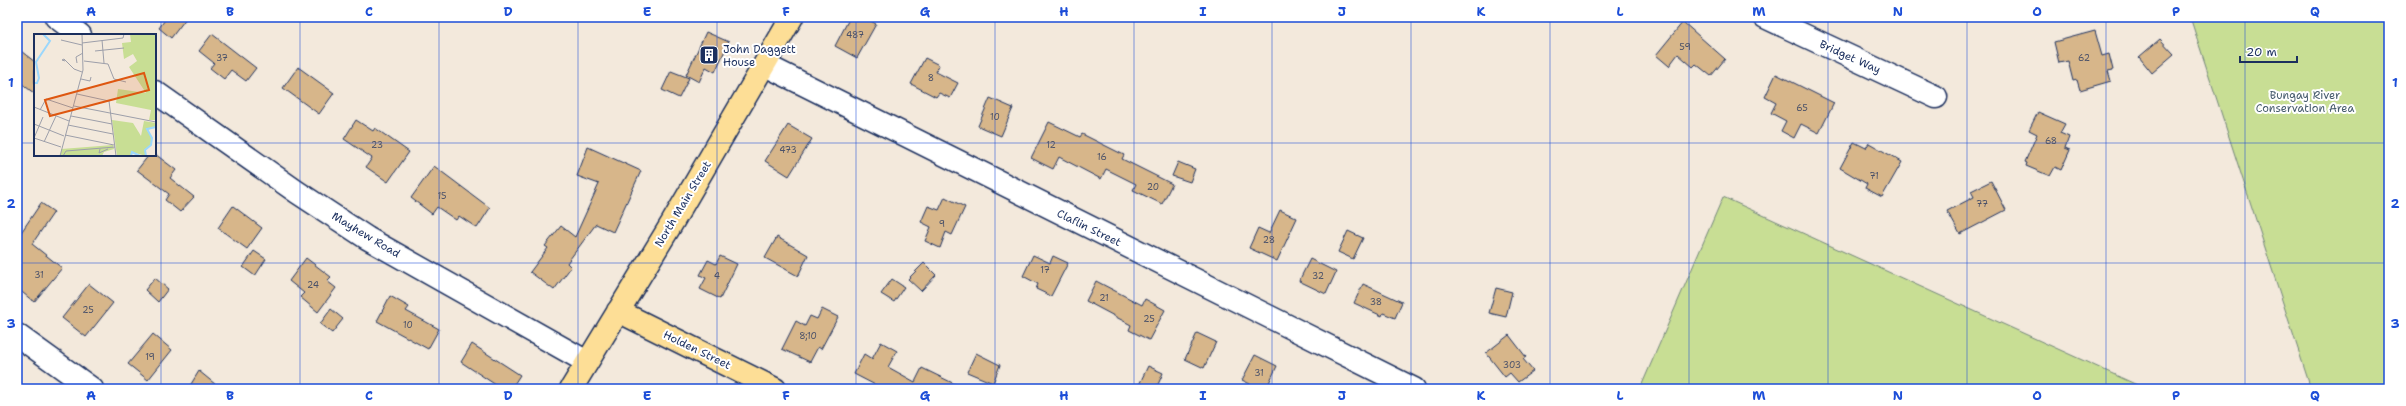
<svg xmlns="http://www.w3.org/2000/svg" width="2406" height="406" font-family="'Shantell Sans',sans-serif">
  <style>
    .green { fill: #c8de94; stroke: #728679 }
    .building { fill: #d7b68a; stroke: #1b2f5e }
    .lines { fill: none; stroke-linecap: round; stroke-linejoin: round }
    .minor-casing { stroke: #1b2f5e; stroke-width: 25 }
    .major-casing { stroke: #1b2f5e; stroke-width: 25 }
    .minor { stroke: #fff; stroke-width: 22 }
    .major { stroke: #fdde96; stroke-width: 22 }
    .grid { fill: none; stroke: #1d4ed8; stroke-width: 1; stroke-opacity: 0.55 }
    .labels { text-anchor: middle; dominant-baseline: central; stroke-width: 4; stroke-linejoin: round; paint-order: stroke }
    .number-label { font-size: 9px; fill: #4a5169 }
    .poi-label { font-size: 11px; fill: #1b2f5e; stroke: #fff; text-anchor: start }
    .street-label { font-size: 11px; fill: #1b2f5e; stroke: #fff }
    .park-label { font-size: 11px; fill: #465b6c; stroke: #fff }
    .inset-river { fill: none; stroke: #9bd7fc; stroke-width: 2 }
    .inset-road { fill: none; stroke: #9d9faa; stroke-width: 1 }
    .view { fill: #de5710; fill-opacity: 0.15; stroke: #de5710; stroke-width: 2 }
    .inset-edge { fill: none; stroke: #1b2f5e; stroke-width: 2 }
    .neatline { fill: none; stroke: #1d4ed8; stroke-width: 1.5 }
    .grid-label { font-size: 13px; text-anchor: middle; font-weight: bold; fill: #1d4ed8 }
  </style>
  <rect width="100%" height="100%" fill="#f3e9dc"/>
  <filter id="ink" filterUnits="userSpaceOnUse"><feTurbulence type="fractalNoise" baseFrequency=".025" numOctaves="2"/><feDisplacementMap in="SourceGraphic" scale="8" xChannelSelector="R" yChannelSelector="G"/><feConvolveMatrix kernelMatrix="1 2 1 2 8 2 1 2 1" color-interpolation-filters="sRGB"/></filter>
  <g filter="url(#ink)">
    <path class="green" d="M2190,17H2389V389H2311Z
      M1723,197L2146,389H1640Z"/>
    <path class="building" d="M167,17H187L171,38L159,28Z
      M850,17H864L876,24L857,58L835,46Z
      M1683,22L1725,59L1711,76L1696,64L1693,67L1678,54L1669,66L1656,55Z
      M2095,31L2102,56L2109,54L2113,70L2108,71L2111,81L2080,90L2077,80L2073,81L2068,61L2059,63L2054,42Z
      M706,32L729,42L715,72L706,67L699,82L686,75Z
      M212,34L256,68L246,81L231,70L224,79L210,68L214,63L199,51Z
      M2160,39L2174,54L2152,73L2139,57Z
      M17,48L35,62V94L17,80Z
      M925,58L939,65L936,72L958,83L950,98L939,93L936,97L911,84Z
      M298,67L334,93L319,114L283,88Z
      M671,71L689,78L679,98L662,90Z
      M1776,74L1834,103L1819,133L1801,124L1794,138L1781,131L1786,121L1771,113L1776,103L1765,97Z
      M990,98L1013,108L1001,136L978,126Z
      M2038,112L2065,124L2060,133L2069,137L2065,148L2070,150L2061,170L2055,167L2050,176L2026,166L2027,163L2025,162L2037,134L2029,130Z
      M356,120L373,131L375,128L409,152L388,182L366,167L372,158L344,139Z
      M1049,122L1080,137L1082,134L1124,155L1122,159L1172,184L1162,204L1133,190L1136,184L1106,169L1101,179L1059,157L1053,169L1031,158Z
      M788,125L812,139L789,176L765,161Z
      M1854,142L1866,148L1869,143L1902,162L1882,197L1865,188L1867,184L1840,168Z
      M588,147L641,171L613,232L596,224L567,263L571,267L554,290L530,272L548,248L545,246L561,226L575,237L599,184L577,176Z
      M155,154L176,170L170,178L194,197L180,212L165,200L169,194L137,170L149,155Z
      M1178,162L1195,169L1190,182L1172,176Z
      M434,166L490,208L477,228L459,216L456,220L437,207L432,214L411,198Z
      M1991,181L2006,210L1960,234L1947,211L1974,197L1971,191Z
      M945,197L965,207L952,235L946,232L940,248L925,241L931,227L921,222L928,206L939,210Z
      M41,203L54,212L32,244L62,268L34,302L17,288V232L20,234Z
      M233,206L262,228L247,249L218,228Z
      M1280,210L1297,218L1277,261L1249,248L1258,228L1269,233Z
      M1348,231L1363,238L1353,259L1338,252Z
      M777,237L808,255L798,276L765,258Z
      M254,251L266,259L255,276L243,267Z
      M1033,255L1050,263L1053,256L1068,263L1051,296L1036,289L1038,284L1023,276Z
      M720,256L737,264L720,299L700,289L706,278L700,275L708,260L716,264Z
      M306,258L331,277L327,281L336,288L318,312L300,297L304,293L289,281Z
      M1310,259L1336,272L1326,294L1299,281Z
      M924,263L936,275L921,291L908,279Z
      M155,278L168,289L158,302L145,290Z
      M892,279L904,287L894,302L881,294Z
      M1096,281L1142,305L1145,299L1165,310L1149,340L1129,330L1131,325L1086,301Z
      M89,284L113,303L86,337L62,318Z
      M1363,284L1402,302L1395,318L1383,313L1382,316L1354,303Z
      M1496,288L1512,292L1506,317L1489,313Z
      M390,296L409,307L406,311L439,329L428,349L377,321Z
      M331,309L343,319L332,333L320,324Z
      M822,309L838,317L821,349L818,347L810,362L782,349L796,321L805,326L810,316L817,319Z
      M1197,333L1216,342L1204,368L1185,359Z
      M153,334L172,350L148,380L128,364Z
      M1509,335L1526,357L1523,359L1533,371L1518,382L1510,373L1505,377L1486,353Z
      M881,342L897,351L888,367L915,382L922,368L965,389H883L854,374L864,354L872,359Z
      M472,344L520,375L511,389H502L461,362Z
      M976,353L1000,365L993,383L967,372Z
      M1255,355L1277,366L1266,389H1248L1250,384L1242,380Z
      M1148,366L1163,373L1156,389H1137Z
      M199,371L221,389H188Z"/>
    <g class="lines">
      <defs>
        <path id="minor" d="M56,17L80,35
          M1765,17L1936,97
          M765,65L1414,389
          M155,92L297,192L367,238L587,362
          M17,335L92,389"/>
        <path id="major" d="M618,311L775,389
          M571,389L672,223L792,17"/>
      </defs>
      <use href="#minor" class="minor-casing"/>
      <use href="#major" class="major-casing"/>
      <use href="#minor" class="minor"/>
      <use href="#major" class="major"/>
    </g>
  </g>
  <path class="grid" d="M161,17V389M300,17V389M439,17V389M578,17V389M717,17V389M856,17V389M995,17V389M1134,17V389M1272,17V389M1411,17V389M1550,17V389M1689,17V389M1828,17V389M1967,17V389M2106,17V389M2245,17V389M17,143H35M155,143H2389M17,263H2389"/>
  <defs>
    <symbol id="building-square" viewBox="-11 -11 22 22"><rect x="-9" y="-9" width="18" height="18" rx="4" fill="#1b2f5e" stroke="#fff"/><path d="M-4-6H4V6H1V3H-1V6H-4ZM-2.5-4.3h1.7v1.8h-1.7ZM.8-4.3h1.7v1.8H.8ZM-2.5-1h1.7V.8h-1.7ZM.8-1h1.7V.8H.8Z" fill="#fff"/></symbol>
  </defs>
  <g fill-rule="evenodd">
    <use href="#building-square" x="698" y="44" width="22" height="22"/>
  </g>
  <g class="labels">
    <g class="number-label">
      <text x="855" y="35">487</text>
      <text x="1685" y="47">59</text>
      <text x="222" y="58">37</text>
      <text x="2084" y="58">62</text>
      <text x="931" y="78">8</text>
      <text x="1802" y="108">65</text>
      <text x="995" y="117">10</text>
      <text x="2051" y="141">68</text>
      <text x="377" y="145">23</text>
      <text x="1051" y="145">12</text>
      <text x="788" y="150">473</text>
      <text x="1102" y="157">16</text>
      <text x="1874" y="176">71</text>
      <text x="1153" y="187">20</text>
      <text x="442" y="196">15</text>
      <text x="1982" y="204">77</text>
      <text x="942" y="224">9</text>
      <text x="1269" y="240">28</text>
      <text x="1045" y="270">17</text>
      <text x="39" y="275">31</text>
      <text x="717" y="276">4</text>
      <text x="1318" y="276">32</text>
      <text x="313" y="285">24</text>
      <text x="1104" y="298">21</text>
      <text x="1376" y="302">38</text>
      <text x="88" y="310">25</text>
      <text x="1149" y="319">25</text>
      <text x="408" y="325">10</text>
      <text x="808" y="336">8;10</text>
      <text x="150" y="357">19</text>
      <text x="1512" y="365">303</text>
      <text x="1259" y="373">31</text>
    </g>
    <g class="poi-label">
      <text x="723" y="49">John Daggett<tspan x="723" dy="13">House</tspan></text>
    </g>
    <g class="street-label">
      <text transform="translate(1850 57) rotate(24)">Bridget Way</text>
      <text transform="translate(683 204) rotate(-59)">North Main Street</text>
      <text transform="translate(1089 228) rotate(26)">Claflin Street</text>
      <text transform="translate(366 235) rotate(31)">Mayhew Road</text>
      <text transform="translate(697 350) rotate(26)">Holden Street</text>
    </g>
    <g class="park-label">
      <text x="2305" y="95">Bungay River<tspan x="2305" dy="13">Conservation Area</tspan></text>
    </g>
  </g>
  <g transform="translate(34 34)">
    <rect width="122" height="122" fill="#f3e9dc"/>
    <path d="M96,0H122V86H115L117,76L82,69L84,55L112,59L95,33L103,27L99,20L90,25L88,9L97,8ZM78,86L99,89L107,102L110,87L122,89V93L113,96L118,104L117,111L111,116L112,122L98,118L97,122H83ZM79,111L80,115L70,118L68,122H27V115Z" fill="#c8de94"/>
    <path class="inset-river" d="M0,49H3L5,44L2,28L16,7L9,0M97,122L98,118L106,122M112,122L111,116L117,111L118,104L113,95L122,93"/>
    <path class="inset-road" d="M27,6L48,11M68,6L70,29M48,9L89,4L90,0M61,17L90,14M31,27L28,26L30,25L40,35L48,38M50,27L74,30L80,45L92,48M43,29L42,23L49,19M47,45L56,47L57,43M43,60L75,67L82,122M40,72L122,88M0,73L35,87M6,76L12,65L39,74M37,82L78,90M0,90L30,102M34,91L79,100M31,101L80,111M0,104L9,83M0,104L27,113M10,108L22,82M66,115L65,119L74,115M26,122L49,36L48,0M29,122L32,117L81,113"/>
    <path class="view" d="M110,39L115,56L16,82L11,66Z"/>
    <rect width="122" height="122" class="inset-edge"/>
  </g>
  <rect width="2406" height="406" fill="none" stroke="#fff" stroke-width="44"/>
  <path d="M2240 56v6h57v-6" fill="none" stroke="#1b2f5e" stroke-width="2"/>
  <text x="2246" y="56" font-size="12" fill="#1b2f5e" stroke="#ffffff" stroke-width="3" paint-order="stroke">20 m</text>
  <rect x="22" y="22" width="2362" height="362" class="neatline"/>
  <g class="grid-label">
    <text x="91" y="16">A</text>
    <text x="230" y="16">B</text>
    <text x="369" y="16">C</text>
    <text x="508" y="16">D</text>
    <text x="647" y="16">E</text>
    <text x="786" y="16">F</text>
    <text x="925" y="16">G</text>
    <text x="1064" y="16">H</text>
    <text x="1203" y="16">I</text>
    <text x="1342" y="16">J</text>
    <text x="1481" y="16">K</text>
    <text x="1620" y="16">L</text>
    <text x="1759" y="16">M</text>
    <text x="1898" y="16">N</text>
    <text x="2037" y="16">O</text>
    <text x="2176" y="16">P</text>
    <text x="2315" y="16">Q</text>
    <text x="11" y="87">1</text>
    <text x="2395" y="87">1</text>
    <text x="11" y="208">2</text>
    <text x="2395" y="208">2</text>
    <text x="11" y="328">3</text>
    <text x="2395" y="328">3</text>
    <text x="91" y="400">A</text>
    <text x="230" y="400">B</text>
    <text x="369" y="400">C</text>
    <text x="508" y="400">D</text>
    <text x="647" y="400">E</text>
    <text x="786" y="400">F</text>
    <text x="925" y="400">G</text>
    <text x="1064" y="400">H</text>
    <text x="1203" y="400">I</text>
    <text x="1342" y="400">J</text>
    <text x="1481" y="400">K</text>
    <text x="1620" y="400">L</text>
    <text x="1759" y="400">M</text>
    <text x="1898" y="400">N</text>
    <text x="2037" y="400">O</text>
    <text x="2176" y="400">P</text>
    <text x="2315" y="400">Q</text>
  </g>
</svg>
